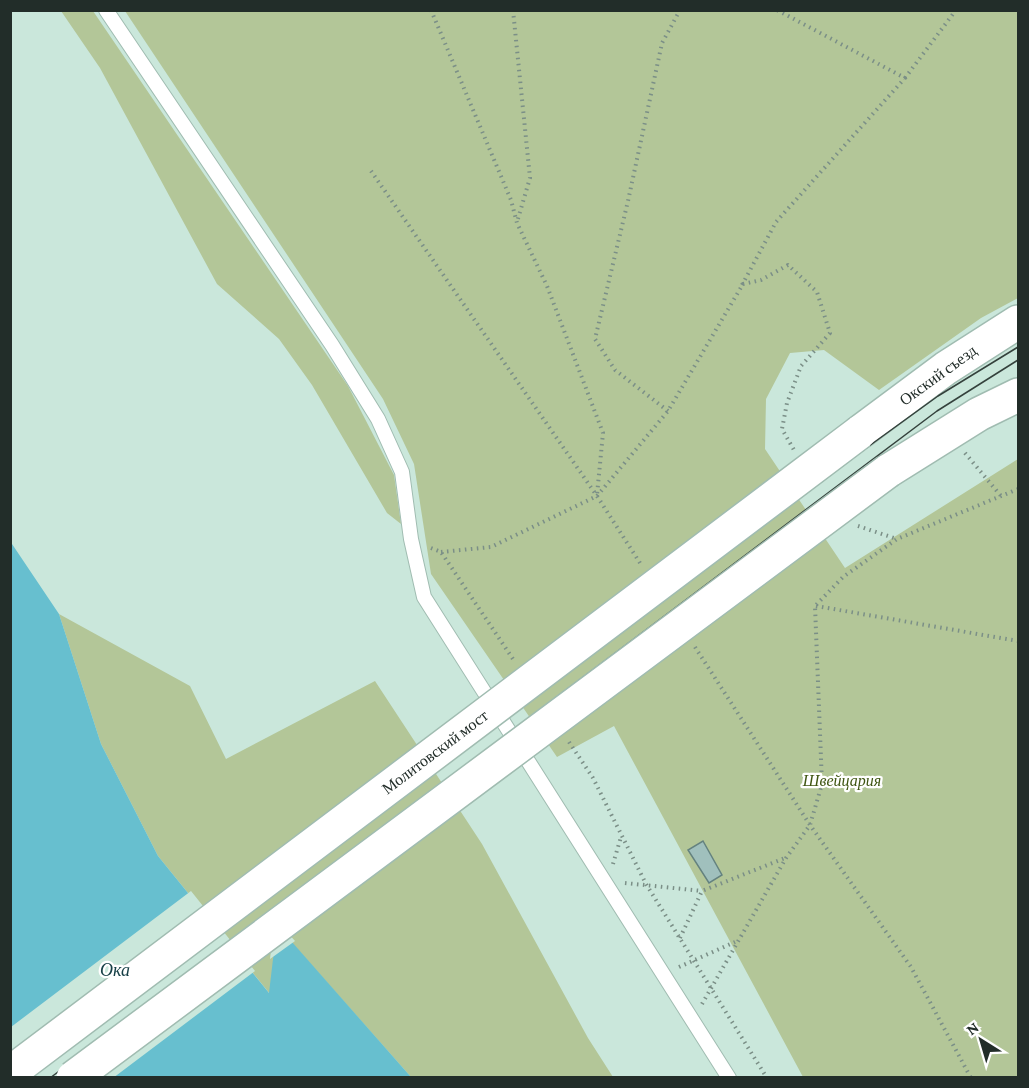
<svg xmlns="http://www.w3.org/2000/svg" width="1029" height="1088" font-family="'Crimson Pro',serif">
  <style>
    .green { fill: #b3c698 }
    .water { fill: #67bfcf }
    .pier { fill: #cae7db }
    .building { fill: #a0c0bd; stroke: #64827f; stroke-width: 1.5 }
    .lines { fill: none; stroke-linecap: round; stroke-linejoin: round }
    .lane-casing { stroke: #a0bcb1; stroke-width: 16 }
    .primary-casing { stroke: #a0bcb1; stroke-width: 36 }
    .path { stroke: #7b8f87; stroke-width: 4; stroke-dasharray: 1.5 4.5; stroke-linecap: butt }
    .lane { stroke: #fff; stroke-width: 14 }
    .primary { stroke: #fff; stroke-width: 33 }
    .tram { stroke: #34413c; stroke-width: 1.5 }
    .primary-bridge-casing { stroke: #a0bcb1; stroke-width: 36; stroke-linecap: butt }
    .primary-bridge { stroke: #fff; stroke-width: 33 }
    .labels { text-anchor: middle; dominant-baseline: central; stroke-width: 4.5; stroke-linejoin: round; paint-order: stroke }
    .street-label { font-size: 16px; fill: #222d29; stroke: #fff }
    .park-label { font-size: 16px; font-style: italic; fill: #3f5512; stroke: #fff }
    .water-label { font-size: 18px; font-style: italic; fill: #174047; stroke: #fff }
  </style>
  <rect width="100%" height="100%" fill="#cae7db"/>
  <path class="green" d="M61,11H93L348,386L394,475L401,524L387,513L312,385L279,339L217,284L100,68Z
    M125,11H1018V298L981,318L879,390L824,350L790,353L766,399L765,449L845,568L1018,459V1077H803L614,726L557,757L431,574L414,464L383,399Z
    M59,614L190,686L226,759L375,681L482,844L588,1038L613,1077H411L277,926L270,994L158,856L101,744Z"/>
  <path class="water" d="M10,541L59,614L101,744L158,856L269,993L277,925L411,1077H11Z"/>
  <path class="pier" d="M191,891L255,971L113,1078L11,1077V1027Z
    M279,923L295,941L270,959L274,925Z"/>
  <path class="building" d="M703,841L722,875L709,883L688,850Z"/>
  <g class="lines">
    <defs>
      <path id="lane" d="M106,10L332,345L378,419L402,472L411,539L424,597L729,1078"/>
      <path id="primary" d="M860,432L946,368L1018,322
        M888,471L979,414L1018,395"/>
    </defs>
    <use href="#lane" class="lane-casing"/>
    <use href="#primary" class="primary-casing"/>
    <path class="path" d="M431,10L511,200L517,223L547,286L603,433L597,495
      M513,10L530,178L517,222
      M905,78L956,10
      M371,171L597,496L640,563
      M742,285L776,222L905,78L777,10
      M668,411L615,370L595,339L628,201L662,43L680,10
      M965,453L1001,496
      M858,526L897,539
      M431,548L441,552L513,659
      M441,552L491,547L597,496L668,411L743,284L761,280L788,265L817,292L830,333L801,366L787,403L782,429L794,450
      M816,606L1018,641
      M695,647L810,825L911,967L971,1078
      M569,742L593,778L646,884L767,1078
      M613,864L621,837
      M625,883L702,891
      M680,938L702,891L785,858
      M679,967L735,942
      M702,1004L786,858L810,825L822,784L815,606L843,577L897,539L1018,489"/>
    <use href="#lane" class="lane"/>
    <use href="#primary" class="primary"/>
    <path class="tram" d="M28,1078L869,446L938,396L1018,347
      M50,1078L937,411L1018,360"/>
    <defs>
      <path id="primary-bridge" d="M10,1073L860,432
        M73,1078L888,471"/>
    </defs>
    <use href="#primary-bridge" class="primary-bridge-casing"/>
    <use href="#primary-bridge" class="primary-bridge"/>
  </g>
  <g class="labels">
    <g class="street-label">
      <text transform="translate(938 375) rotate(-36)">Окский съезд</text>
      <text transform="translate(435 752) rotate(-37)">Молитовский мост</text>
    </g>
    <g class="park-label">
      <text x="842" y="780">Швейцария</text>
    </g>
    <g class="water-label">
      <text x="115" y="970">Ока</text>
    </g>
  </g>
  <rect width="1029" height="1088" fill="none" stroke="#222d29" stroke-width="24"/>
  <g transform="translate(981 1040) rotate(323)" stroke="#ffffff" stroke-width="4.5" paint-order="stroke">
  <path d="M0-4.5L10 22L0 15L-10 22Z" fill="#222d29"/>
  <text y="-9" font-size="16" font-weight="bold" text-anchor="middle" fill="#222d29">N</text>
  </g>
</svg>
